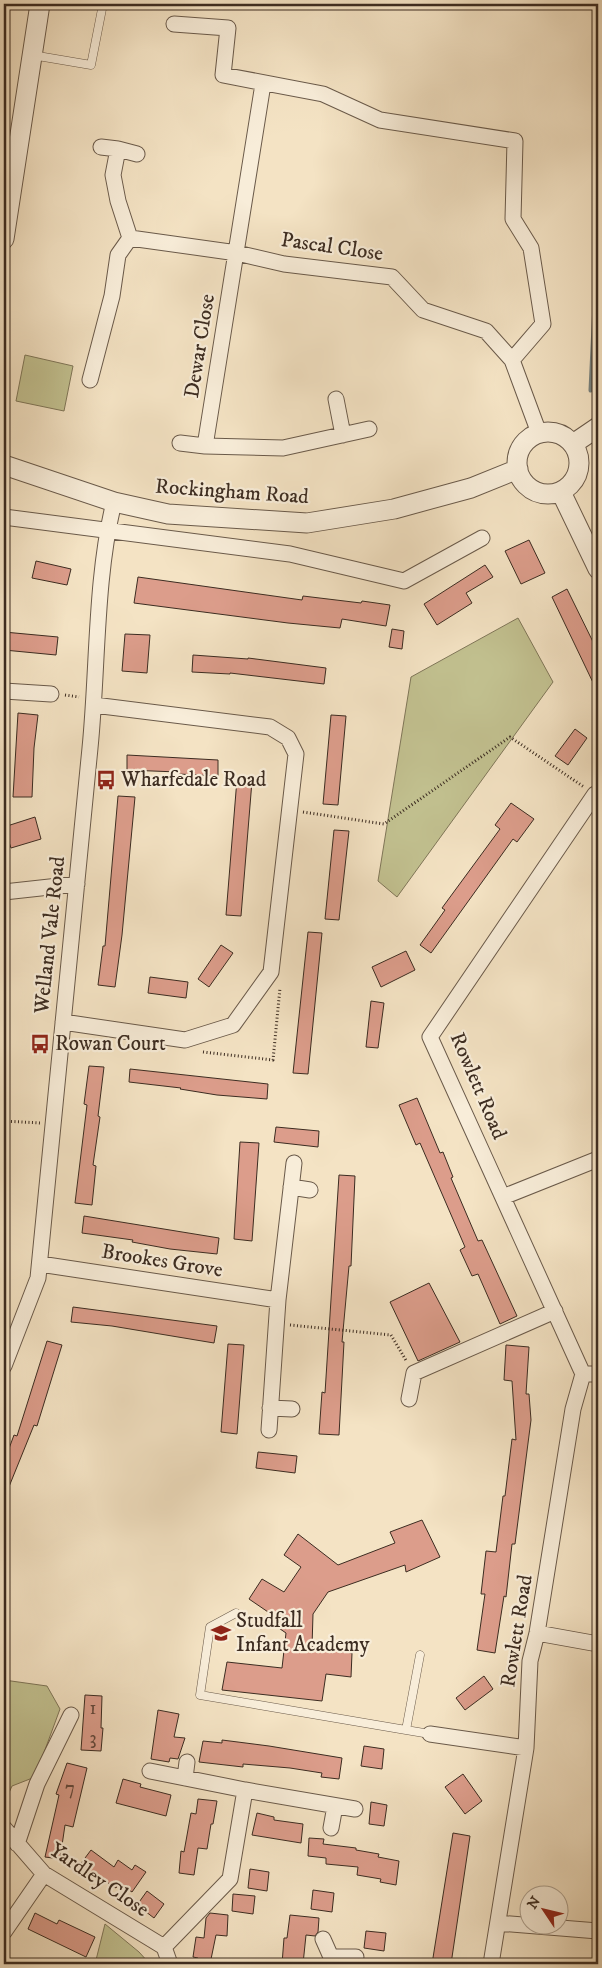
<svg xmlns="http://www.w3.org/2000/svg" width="602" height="1968" font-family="'IM FELL DW Pica',serif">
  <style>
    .green { fill: #c2c190; stroke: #7f7658 }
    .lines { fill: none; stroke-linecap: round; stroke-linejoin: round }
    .stream { stroke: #77827f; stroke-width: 5 }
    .building { fill: #dc9d8b; stroke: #3c2c21 }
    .service-casing { stroke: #6a5a4a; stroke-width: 9 }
    .minor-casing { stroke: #6a5a4a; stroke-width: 17 }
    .tertiary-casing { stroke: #6a5a4a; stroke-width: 21 }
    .path { stroke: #3c2c21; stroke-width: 3; stroke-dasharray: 1 2.5; stroke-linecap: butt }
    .service { stroke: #f8edd9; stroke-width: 8 }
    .minor { stroke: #f8edd9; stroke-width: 15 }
    .tertiary { stroke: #f8edd9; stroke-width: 19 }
    .labels { text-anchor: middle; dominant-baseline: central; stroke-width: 4.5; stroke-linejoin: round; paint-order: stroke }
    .number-label { font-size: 19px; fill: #64483c }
    .street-label { font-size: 21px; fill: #3c2c21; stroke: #f8edd9 }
    .poi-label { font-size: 21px; fill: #3c2c21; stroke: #f8edd9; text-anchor: start }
  </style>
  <rect width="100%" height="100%" fill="#f4e3c4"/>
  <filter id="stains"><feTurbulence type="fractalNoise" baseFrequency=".004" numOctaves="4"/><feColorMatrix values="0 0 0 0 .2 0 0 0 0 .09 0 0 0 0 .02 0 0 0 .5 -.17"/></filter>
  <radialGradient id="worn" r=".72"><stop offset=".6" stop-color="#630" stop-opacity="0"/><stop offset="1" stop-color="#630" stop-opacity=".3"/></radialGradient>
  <path class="green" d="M25,355L73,366L64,411L16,401Z
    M518,618L553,682L397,897L378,881L411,677Z
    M4,1680L47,1686L60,1709L35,1777L12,1786L4,1804Z
    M105,1924L139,1952L150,1964H95Z"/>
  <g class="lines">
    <path class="stream" d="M591,390L597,262L598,257"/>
  </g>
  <path class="building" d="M529,540L545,573L521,584L505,551Z
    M36,561L71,569L67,585L32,578Z
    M485,565L493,577L466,593L472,603L437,625L424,604Z
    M138,577L302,600L303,596L361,603L362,601L390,605L386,626L342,619L340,628L288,623L134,603Z
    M567,589L598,652V693L552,597Z
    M392,629L404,631L402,649L389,647Z
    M4,632L58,637L56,655L4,650Z
    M125,634L150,635L147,673L122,671Z
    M193,655L248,659V658L326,668L324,684L230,673V674L192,672Z
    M18,713L38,715L34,748L32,797H13Z
    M331,715L346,716L338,805L323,804Z
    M575,729L587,738L568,765L555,756Z
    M127,755L218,760V776L178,774V772L127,770Z
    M237,779L252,781L241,916L226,915Z
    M118,796L135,797L122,935L115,987L98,985L103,946H105Z
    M511,803L534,819L517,842L513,839L431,953L420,945L445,910L442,908L500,829L495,825Z
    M35,817L41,839L11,848L4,827Z
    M334,830L349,831L339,920L325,919Z
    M308,932L322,933L308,1074L293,1073Z
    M221,945L233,953L209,987L198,979Z
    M406,951L415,970L381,987L372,967Z
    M150,977L188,982L186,998L148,993Z
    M371,1001L384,1003L378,1048L366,1047Z
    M89,1066L104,1067L98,1116L100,1117L93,1165L96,1166L92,1205L75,1203L87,1105L84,1104Z
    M130,1069L268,1084L267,1099L217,1095L180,1089L181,1088L129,1082Z
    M417,1098L440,1153L443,1152L453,1177L451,1178L478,1241L482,1240L517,1316L500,1324L478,1274L472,1276L460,1250L465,1247L420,1143L416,1145L399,1105Z
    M276,1127L319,1131L318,1147L274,1142Z
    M240,1142L259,1143L252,1241L234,1239Z
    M339,1175L355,1176L351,1266H349L342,1342H344L339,1435L319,1434L322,1392L325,1393Z
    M84,1216L219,1238L217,1254L170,1249L132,1242L133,1240L82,1233Z
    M429,1283L460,1342L418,1361L390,1302Z
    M73,1307L217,1326L214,1343L112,1326L71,1322Z
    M47,1341L62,1345L37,1426L34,1425L4,1499V1462L14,1435L17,1436Z
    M228,1344L244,1345L237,1434L221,1432Z
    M506,1345L529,1347L526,1394H529L531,1420L515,1544H512L506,1597L504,1596L495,1653L477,1650L485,1594H481L486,1551L496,1552L503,1496H505L512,1439L516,1440L512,1381L504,1380Z
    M258,1452L297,1456L295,1473L256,1468Z
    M422,1520L440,1557L406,1572L405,1565L328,1592L313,1614L312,1647L352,1653L351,1677L326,1674L322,1701L222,1690L227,1662L282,1668L286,1633L267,1620L271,1614L249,1599L262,1579L284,1592L301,1567L284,1555L298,1534L338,1565L395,1543L390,1532Z
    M484,1676L493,1689L465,1710L456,1698Z
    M85,1695L102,1696L101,1728H103L101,1751L81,1750Z
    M158,1710L179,1714L174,1737L185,1738L178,1759L170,1758L169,1762L151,1759Z
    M222,1740L269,1746L342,1758L339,1779L321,1777L322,1773L290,1768L243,1764V1767L199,1762L203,1741L222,1743Z
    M364,1746L384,1749L382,1769L361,1766Z
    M67,1763L87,1768L73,1827L65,1825L60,1859L45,1857L59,1795L56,1794Z
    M463,1774L482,1801L465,1814L445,1787Z
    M123,1779L141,1784L140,1787L171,1795L166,1816L116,1803Z
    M198,1799L217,1801L213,1824H211L207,1849L198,1848L194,1875L179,1873L181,1851L184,1852L191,1813L196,1814Z
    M371,1802L387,1805L384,1826L369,1824Z
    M257,1813L274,1817V1820L303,1824L301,1843L252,1835Z
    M453,1833L470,1836L451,1964H432Z
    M309,1838L324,1839L323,1844L356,1848V1850L379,1854L378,1857L399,1861L396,1885L380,1882L381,1879L357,1875L358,1867L326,1864V1858L308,1856Z
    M91,1850L114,1867L118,1860L132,1870L135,1865L146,1872L132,1892L119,1883L116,1888L99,1877L97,1879L79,1866Z
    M250,1869L269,1872L267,1891L248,1888Z
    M313,1890L334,1893L332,1912L311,1909Z
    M147,1891L164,1904L154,1918L137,1905Z
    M233,1894L255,1896L253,1914L232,1911Z
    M35,1913L57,1924L59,1920L95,1937L86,1957L28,1929Z
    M210,1913L228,1915L227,1936L216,1935L210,1964H198V1958L193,1957L196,1937L204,1938L206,1918Z
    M290,1915L319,1918L318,1932L315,1936L306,1935L303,1964H282L284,1938H287Z
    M366,1931L386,1933L384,1951L364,1948Z"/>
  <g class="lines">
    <defs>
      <path id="service" d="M32,55L91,65L103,4
        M236,1613L210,1627L200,1695L406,1730
        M420,1655L406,1730L430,1734"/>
      <path id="minor" d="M174,24L228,28L223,75L323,94L380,120L515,141L513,219L531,248L543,324L512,360
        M263,84L205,446L283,448L369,429
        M101,147L118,149L113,175L118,201L130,238
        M118,149L137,154
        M90,380L112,296L118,255L130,238L237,253L284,264L392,277L423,310L486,331L512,360L539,433
        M336,399L343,435
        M180,443L205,446
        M4,517L290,554L404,581L482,538
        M4,691L51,694
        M4,892L77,884
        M63,1022L185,1040L233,1025L271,972L296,754L288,738L270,727L94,705
        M291,1187L310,1190
        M503,1197L598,1159
        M40,1264L278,1300L269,1430
        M278,1300L294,1163
        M4,1366L38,1278C56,1101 73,924 90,748C98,668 95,579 114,502
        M583,1374H598
        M409,1399L414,1373L555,1311
        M270,1408L292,1409
        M537,1633L598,1644
        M430,1734L526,1748
        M150,1771L245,1790
        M185,1778L187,1762
        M4,1828L44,1874L164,1947L170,1964
        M331,1828L335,1806
        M17,1844L37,1784L71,1715
        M498,1923L598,1931
        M4,1932L44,1874
        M323,1939L331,1957L329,1964
        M164,1947L230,1879L245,1790L355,1809
        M331,1957H356
        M491,1964L526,1748L530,1661L537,1633L573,1409L583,1374L430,1037L595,794L598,793"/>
      <path id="tertiary" d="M4,239L40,4
        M517 463a31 31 0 1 1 62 0a31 31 0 1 1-62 0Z
        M573,444L598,427
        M4,465L114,502L168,514L307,523L394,509L471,488L518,469
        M561,492L598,569"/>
    </defs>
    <use href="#service" class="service-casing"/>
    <use href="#minor" class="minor-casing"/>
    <use href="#tertiary" class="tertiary-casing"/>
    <path class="path" d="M598,512V520
      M65,695L79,697
      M303,812L384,824L510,737L584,787
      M203,1052L273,1060L280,988
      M4,1121L40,1123
      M290,1325L391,1335L407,1362"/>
    <use href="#service" class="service"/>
    <use href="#minor" class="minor"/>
    <use href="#tertiary" class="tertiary"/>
  </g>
  <defs>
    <symbol id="bus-bare" viewBox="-9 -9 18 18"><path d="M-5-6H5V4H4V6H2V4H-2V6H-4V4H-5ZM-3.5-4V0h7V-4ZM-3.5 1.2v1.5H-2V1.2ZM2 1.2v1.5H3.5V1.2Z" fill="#8f2418" stroke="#f8edd9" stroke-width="2.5" paint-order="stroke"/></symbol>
    <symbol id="school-bare" viewBox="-9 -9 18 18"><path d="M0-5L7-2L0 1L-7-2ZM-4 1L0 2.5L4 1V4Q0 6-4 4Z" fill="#8f2418" stroke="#f8edd9" stroke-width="2.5" paint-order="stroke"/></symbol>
  </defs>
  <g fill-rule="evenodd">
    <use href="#bus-bare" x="92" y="766" width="28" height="28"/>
    <use href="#bus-bare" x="26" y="1030" width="28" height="28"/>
    <use href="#school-bare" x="207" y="1619" width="28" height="28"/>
  </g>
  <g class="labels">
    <g class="number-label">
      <text x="93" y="1708">1</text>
      <text x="93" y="1738">3</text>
      <text x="70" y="1788">7</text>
    </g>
    <g class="street-label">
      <text transform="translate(332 247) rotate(8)">Pascal Close</text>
      <text transform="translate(200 346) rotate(-81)">Dewar Close</text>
      <text transform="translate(232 492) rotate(4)">Rockingham Road</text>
      <text transform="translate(50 935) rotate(-84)">Welland Vale Road</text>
      <text transform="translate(478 1086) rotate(67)">Rowlett Road</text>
      <text transform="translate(162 1261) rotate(9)">Brookes Grove</text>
      <text transform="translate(517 1631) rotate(-81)">Rowlett Road</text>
      <text transform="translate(99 1880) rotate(34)">Yardley Close</text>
    </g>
    <g class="poi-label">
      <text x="121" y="780">Wharfedale Road</text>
      <text x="55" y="1044">Rowan Court</text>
      <text x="236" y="1621">Studfall<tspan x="236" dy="24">Infant Academy</tspan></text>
    </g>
  </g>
  <rect width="602" height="1968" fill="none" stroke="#f4e3c4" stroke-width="20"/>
  <rect x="5" y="5" width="592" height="1958" fill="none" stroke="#3c2c21" stroke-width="2.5"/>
  <rect x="10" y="10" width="582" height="1948" fill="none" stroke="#3c2c21"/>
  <g transform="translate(544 1910) rotate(305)"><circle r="24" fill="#f8edd9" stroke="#ada08f"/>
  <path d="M0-4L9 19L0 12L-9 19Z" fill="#8f2418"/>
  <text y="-8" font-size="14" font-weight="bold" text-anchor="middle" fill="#3c2c21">N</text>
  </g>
  <rect width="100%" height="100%" filter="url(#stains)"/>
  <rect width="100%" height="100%" fill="url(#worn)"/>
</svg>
